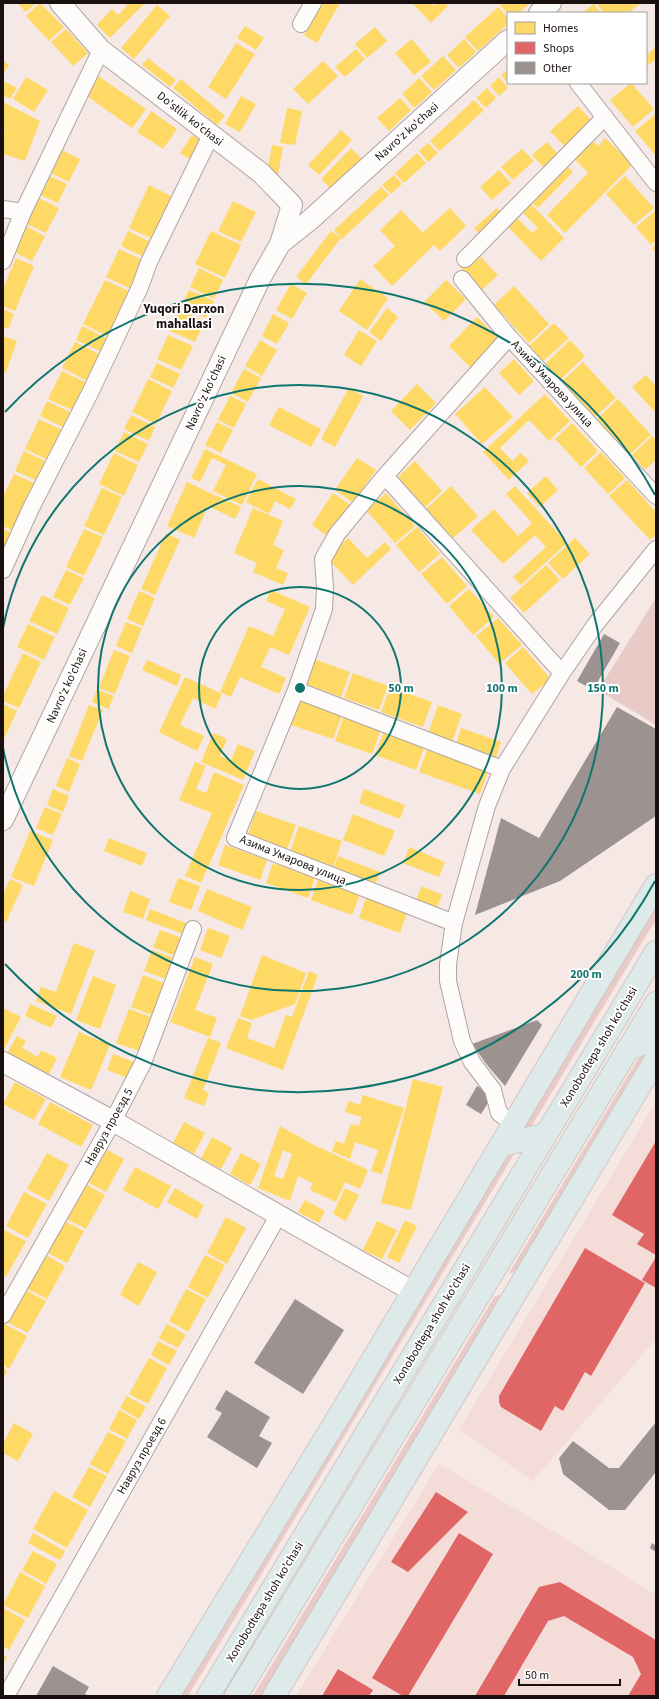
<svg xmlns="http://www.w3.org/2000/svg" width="659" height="1699" font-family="'Source Sans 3',sans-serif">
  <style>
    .built { fill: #f4dcd8 }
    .green { fill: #e8cbc7 }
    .homes { fill: #ffd966; fill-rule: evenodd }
    .shops { fill: #e06666 }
    .building { fill: #9c9290 }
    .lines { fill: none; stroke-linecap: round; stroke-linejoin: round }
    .minor-casing { stroke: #aea4a2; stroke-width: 18 }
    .tertiary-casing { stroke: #aea4a2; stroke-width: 22 }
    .trunk-casing { stroke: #cec7c5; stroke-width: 24 }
    .minor { stroke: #fefcfb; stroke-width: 16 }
    .tertiary { stroke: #fefcfb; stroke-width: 20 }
    .trunk { stroke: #deeae9; stroke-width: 22 }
    .ring { fill: none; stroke: #0f766e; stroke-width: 2 }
    .labels { text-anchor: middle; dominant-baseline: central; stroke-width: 4; stroke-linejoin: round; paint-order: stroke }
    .street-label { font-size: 12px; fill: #19100f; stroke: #fff }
    .neighbourhood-label { font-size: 13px; font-weight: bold; fill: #19100f; stroke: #fff }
    .centre { fill: #0f766e; stroke: #fff; stroke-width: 2 }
    .ring-label { font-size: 12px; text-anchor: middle; font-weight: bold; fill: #0f766e; stroke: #fff; stroke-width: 4; stroke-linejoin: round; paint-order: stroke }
  </style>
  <rect width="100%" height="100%" fill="#f6e8e5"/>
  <path class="built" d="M656,1101V1339L533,1481L459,1430Z
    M439,1464L563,1537L656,1595V1696H296Z"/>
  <path class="green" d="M656,598V725L598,690Z
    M656,901V919L528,1132H516Z
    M655,1048L519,1272L509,1273L644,1049Z
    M506,1150L516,1151L188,1696H177Z
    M505,1294L267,1696H253L495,1296Z"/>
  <path class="homes" d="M17,3H36L26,12Z
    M40,3L64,27L49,41L26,16Z
    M124,3H145L110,38L97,25L112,9L118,15L127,6Z
    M323,3H340L317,43L304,35Z
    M412,3H431L434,6L437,3H445L448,6L431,23Z
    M503,3H530L519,13H507L500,5Z
    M596,3H641L628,13H604Z
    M594,4L601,13H582Z
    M157,5L170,16L134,59L121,48Z
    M498,7L508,18V24L478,51L465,37Z
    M245,26L264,38L256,50L237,38Z
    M375,27L387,41L367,58L355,44Z
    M66,29L88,53L73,66L51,42Z
    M412,39L431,62L414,75L395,53Z
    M464,39L476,52L459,68L447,55Z
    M236,43L255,54L226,99L208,87Z
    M656,47V59L646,67V55Z
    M356,49L365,59L345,77L335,67Z
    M443,56L456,70L434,90L421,76Z
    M148,58L176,80L170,87L142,65Z
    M3,61L9,65L3,74Z
    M323,61L338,76L308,104L293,89Z
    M508,69V83L501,75Z
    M97,75L146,109L132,128L84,94Z
    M26,77L48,90L34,112L13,99Z
    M499,77L508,88L499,96L490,86Z
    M419,78L432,92L414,108L402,94Z
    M181,79L225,116L217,125L173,88Z
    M5,82L17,88L10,99L3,95V86Z
    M631,83L654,109L633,127L610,100Z
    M487,88L496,98L486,108L476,98Z
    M241,96L256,104L240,132L225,124Z
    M400,98L411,110L389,131L377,118Z
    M474,100L484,110L440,151L430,141Z
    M3,102L40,121L25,161L3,154V135L5,129L3,128Z
    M578,106L594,123L566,148L550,131Z
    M287,108L302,111L295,145L280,143Z
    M151,111L177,129L163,149L137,132Z
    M656,114V156L635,131Z
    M341,130L352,140L319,175L308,165Z
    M192,135L204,143L192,161L180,153Z
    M589,137L598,146L605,138L633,164L565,233L547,215L588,173L571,155Z
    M547,142L560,156L546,170L532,155Z
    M428,143L438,153L428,162L419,151Z
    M272,145L283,147L278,175L267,173Z
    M351,148L362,159L332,190L321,179Z
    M522,149L534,161L513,180L501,167Z
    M62,150L80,159L69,182L51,173Z
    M417,153L426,163L404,183L395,173Z
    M564,163L573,172L538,208L529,200Z
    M499,170L511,183L492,200L480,187Z
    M394,175L402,184L391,194L382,185Z
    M49,176L67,184L58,203L40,195Z
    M625,176L654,208L634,225L606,194Z
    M149,185L175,198L155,240L129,228Z
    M381,187L389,195L342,239L334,230Z
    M39,198L59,208L46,233L27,224Z
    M527,200L564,238L541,261L505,224L514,215L532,233L538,228L519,209Z
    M233,201L256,212L241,242L218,231Z
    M450,208L466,226L440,251L434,245L392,286L373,266L395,246L380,230L401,210L426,236L423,232Z
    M497,208L505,217L483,237L474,228Z
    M655,211L656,240L651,245L636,227Z
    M25,226L45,236L32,261L13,251Z
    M128,231L153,243L146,258L121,246Z
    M211,231L241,245L225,278L195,264Z
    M331,231L341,238L306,284L296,277Z
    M656,244V253L652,248Z
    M119,249L145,261L131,289L106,277Z
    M476,252L498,275L482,290L460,267Z
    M16,258L34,266L15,311L3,306V289Z
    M199,268L223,280L214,299L190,287Z
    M360,279L388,298L367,330L339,311Z
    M105,280L131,292L109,337L83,324Z
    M446,280L466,299L444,321L424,302Z
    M291,284L307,293L292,319L276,310Z
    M514,286L549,324L529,343L494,305Z
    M189,290L214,301L206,318L181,306Z
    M387,308L398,317L381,341L369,332Z
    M3,309L14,314L8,329L3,327Z
    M180,309L205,321L195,342L170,331Z
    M273,314L289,323L277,344L262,336Z
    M477,317L499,339L471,368L449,346Z
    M554,323L569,338L543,361L529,346Z
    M82,326L108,339L102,352L76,340Z
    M359,330L377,341L361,366L344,355Z
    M168,335L193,346L181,370L157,359Z
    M3,336L17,341L6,372L3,371Z
    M260,340L277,350L262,376L245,366Z
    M570,340L585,356L560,380L545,364Z
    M75,342L101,355L88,381L62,368Z
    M514,359L534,381L519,395L499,373Z
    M583,362L616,398L595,417L562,381Z
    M157,363L180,374L173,388L150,377Z
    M244,369L261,378L248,402L231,393Z
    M62,371L87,383L74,411L48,399Z
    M646,375L656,386V413L632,387Z
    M148,379L172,391L156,424L132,412Z
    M417,384L436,403L410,430L391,411Z
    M485,387L513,417L482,444L455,414Z
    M349,388L363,396L335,447L321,439Z
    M545,394L570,421L549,441L529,420L500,448L512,461L521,453L529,461L509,480L483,452Z
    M230,396L246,404L234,428L218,420Z
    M618,399L651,435L630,454L597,419Z
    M47,401L72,413L65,428L40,416Z
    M279,407L321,429L311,447L269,425Z
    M131,415L155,427L149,441L124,429Z
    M39,419L64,431L50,461L25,449Z
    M217,422L233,430L221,453L205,445Z
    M572,423L598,451L581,467L555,439Z
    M124,432L148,444L139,462L115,451Z
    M652,436L656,440V460L645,470L632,455Z
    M205,449L257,474L242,505L213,491L226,465L212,458L200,482L191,478Z
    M24,451L49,463L40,482L15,471Z
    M601,452L625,478L608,494L584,468Z
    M114,453L138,465L124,496L99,484Z
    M357,458L376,470L353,503L335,490Z
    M415,461L442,491L425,507L398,477Z
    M14,474L38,485L16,532L3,526V497Z
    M546,476L558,490L540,507L527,493Z
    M258,479L296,499L290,509L275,501L269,514L246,502Z
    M627,480L656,512V535L650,540L609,496Z
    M187,482L241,507L235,519L208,506L194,538L167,526Z
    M451,486L478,516L453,538L426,509Z
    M515,486L567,543L521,585L513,577L546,547L535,535L503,564L471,530L494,509L518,536L532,523L506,494Z
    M102,488L122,497L104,535L84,526Z
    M333,493L352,506L330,538L312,525Z
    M386,493L415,526L395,543L366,510Z
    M253,508L283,521L273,545L284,550L276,568L288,573L283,585L253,572L257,563L234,553Z
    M417,527L440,554L419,572L396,545Z
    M3,529L15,534L7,550L3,548Z
    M84,529L103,537L84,576L66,567Z
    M166,533L180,540L155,595L141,589Z
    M348,538L367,558L385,542L391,549L353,585L327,558Z
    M575,538L590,554L563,579L548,563Z
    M442,557L467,586L447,604L421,574Z
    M546,565L560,580L524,613L510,598Z
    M66,570L84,578L70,605L53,597Z
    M469,589L494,617L473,635L449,606Z
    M271,590L310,607L289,655L270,647L261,667L286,678L279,694L240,677L231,697L220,692L249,626L273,636L285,609L266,601Z
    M139,591L155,598L143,626L127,619Z
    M42,595L69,608L57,634L29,621Z
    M498,618L522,645L499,664L476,636Z
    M126,622L142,628L132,653L116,646Z
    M28,624L55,637L44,660L17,647Z
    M523,647L551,679L532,694L505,663Z
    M114,650L130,656L115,694L99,688Z
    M23,653L41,662L19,708L3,701V696Z
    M314,659L350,672L341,697L306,684Z
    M147,660L181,675L177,686L142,670Z
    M353,673L388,686L379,710L344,698Z
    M185,677L222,694L215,709L193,698L180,725L204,736L197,751L159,732Z
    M390,687L432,702L423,727L381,712Z
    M97,689L114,696L108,709L92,702Z
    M300,700L342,715L333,739L291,725Z
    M3,704L17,711L3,741Z
    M89,705L103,710L82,761L69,756Z
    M438,705L462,714L452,742L428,734Z
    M344,716L381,729L372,754L335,741Z
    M461,728L501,742L496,758L456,744Z
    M384,731L425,745L416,770L375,755Z
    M213,733L227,739L220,756L231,760L238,744L255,751L243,780L201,762Z
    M428,747L489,769L480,794L419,772Z
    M67,758L80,764L69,792L56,786Z
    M195,762L206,766L196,789L206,793L214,772L244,785L201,883L185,876L212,813L179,800Z
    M53,789L69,796L63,812L47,805Z
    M364,789L405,805L400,819L359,803Z
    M45,807L62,814L53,835L36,828Z
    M256,811L296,825L287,850L247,836Z
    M353,814L395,831L384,856L343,840Z
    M299,826L342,841L333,867L290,852Z
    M30,831L53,840L34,886L11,877Z
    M109,838L147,853L142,866L104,851Z
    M225,845L267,860L260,880L218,865Z
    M409,847L445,862L439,877L403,863Z
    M338,856L380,872L376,883L334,868Z
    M273,863L315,878L308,898L266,883Z
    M178,878L200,886L191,910L169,902Z
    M10,879L23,885L6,922L3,920V894Z
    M318,880L360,895L352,915L311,900Z
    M422,886L442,895L437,908L416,900Z
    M207,889L252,907L242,930L198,911Z
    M130,891L150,899L143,919L123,912Z
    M366,898L407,913L400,933L359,918Z
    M150,909L186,923L183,934L146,920Z
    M208,928L230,936L221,958L200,950Z
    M160,930L182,938L175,956L153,947Z
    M74,943L95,951L71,1014L36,1001L41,987L56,992Z
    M152,950L174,958L166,979L144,971Z
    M262,955L306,973L295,1004L251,1020L240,1016Z
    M195,957L213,964L195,1010L217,1018L210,1037L170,1022Z
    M309,971L318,975L283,1070L226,1048L238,1018L252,1023L247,1038L274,1048L286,1015L292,1017Z
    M143,975L164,983L152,1015L131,1007Z
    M93,976L116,985L100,1029L76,1020Z
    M30,1004L57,1016L51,1028L25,1016Z
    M3,1008L21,1017L3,1051Z
    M129,1009L151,1017L139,1051L116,1043Z
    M79,1032L110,1045L91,1090L60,1077Z
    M17,1036L26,1041L22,1048L38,1057L41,1050L57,1058L48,1075L7,1053Z
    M208,1038L221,1043L203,1090L209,1093L204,1106L184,1098Z
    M113,1054L134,1062L128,1078L107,1070Z
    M413,1079L443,1087L411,1210L381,1203Z
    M15,1082L46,1099L34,1120L3,1104Z
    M363,1095L404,1108L382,1174L371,1171L378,1150L355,1142L350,1159L332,1151L336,1141L344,1144L351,1124L359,1126L362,1117L345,1112L349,1101L360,1105Z
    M50,1102L93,1125L81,1147L38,1124Z
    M184,1122L205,1133L194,1154L173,1143Z
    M280,1126L312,1144L368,1170L360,1189L345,1182L336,1202L310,1190L313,1183L298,1176L290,1201L258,1188ZM283,1150L292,1154L283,1179L274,1176Z
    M212,1137L232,1148L221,1169L201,1158Z
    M102,1147L124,1159L106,1192L84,1180Z
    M47,1153L69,1165L49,1201L27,1189Z
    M241,1153L261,1164L250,1185L230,1174Z
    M135,1167L171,1186L158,1209L123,1190Z
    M82,1182L105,1195L86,1229L63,1217Z
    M175,1188L204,1205L197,1219L167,1202Z
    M345,1188L359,1195L346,1221L333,1214Z
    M24,1192L47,1204L28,1238L6,1226Z
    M305,1200L325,1211L319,1223L298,1212Z
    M226,1217L246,1228L227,1264L207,1253Z
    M61,1219L84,1231L67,1263L44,1251Z
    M405,1220L417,1226L399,1263L387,1257Z
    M377,1221L397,1230L382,1259L363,1250Z
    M4,1230L26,1241L6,1277L3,1275V1232Z
    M42,1253L65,1266L47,1299L24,1287Z
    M205,1255L225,1265L208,1298L188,1287Z
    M138,1262L157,1272L139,1306L120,1295Z
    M22,1288L46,1301L28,1333L5,1321Z
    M186,1289L206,1299L188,1332L169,1321Z
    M3,1323L27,1336L9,1369L3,1365Z
    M167,1324L186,1335L178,1348L159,1338Z
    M158,1341L177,1351L169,1365L151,1355Z
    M149,1358L167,1368L148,1404L129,1394Z
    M3,1368L7,1371L3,1379Z
    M127,1396L146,1407L139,1419L120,1408Z
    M119,1410L137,1420L127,1439L109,1429Z
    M14,1423L33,1434L18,1461L3,1453V1444Z
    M108,1432L126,1441L108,1474L90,1464Z
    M89,1467L107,1476L90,1507L72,1497Z
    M54,1491L88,1510L67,1548L33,1529Z
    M33,1533L65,1551L60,1560L28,1543Z
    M33,1551L57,1564L46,1584L22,1570Z
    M20,1572L45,1586L28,1618L3,1605Z
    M3,1608L25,1620L9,1650L3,1646Z
    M3,1655L7,1657L3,1664Z"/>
  <path class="shops" d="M656,1141V1255L637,1244L644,1234L612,1215Z
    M585,1248L645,1283L591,1376L585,1372L563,1411L555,1406L541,1431L501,1407L499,1402V1396Z
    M656,1257V1288L642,1280Z
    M436,1492L468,1512L408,1572L391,1562Z
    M459,1533L493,1554L408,1696H403L372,1678Z
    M560,1582L656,1640V1696H628L641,1674L633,1657L564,1616L548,1621L504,1696H475L539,1587Z
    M338,1669L373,1690L369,1696H322Z"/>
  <path class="building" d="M604,634L620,643L593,690L577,681Z
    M617,707L656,729V816L560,881L475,915L501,818L539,838Z
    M537,1020L542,1025L505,1086L487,1065L472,1044Z
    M477,1086L493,1095L481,1114L466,1105Z
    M295,1299L344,1330L303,1394L254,1363Z
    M226,1390L270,1417L259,1436L272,1443L257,1468L207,1437L222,1413L215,1409Z
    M656,1422V1472L625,1510H609L563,1474L559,1458L573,1441L609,1468H619Z
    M652,1543L656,1546V1552L650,1548Z
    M53,1666L89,1687L85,1694L89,1696H36Z"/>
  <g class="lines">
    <defs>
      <path id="minor" d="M301,24L313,3
        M578,83L656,183
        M3,209L23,212
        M465,259L605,117
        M3,261L23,212L101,50
        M462,279L509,337
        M385,476L562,673
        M3,570L31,508L90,393L140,287L149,262L211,135
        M296,690L502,769
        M454,923L235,838L296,690L324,609L325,588L323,559L337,534L385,476L509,337L656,496
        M513,1124L499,1113L493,1090L472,1062L462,1041L448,981V964L454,923L487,806L502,769L562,673L595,625L656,549
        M3,1315L113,1121L143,1063L193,929
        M6,1696L278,1216"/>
      <path id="tertiary" d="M60,3L101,50L261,173L292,205L280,244
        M539,13L551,3
        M3,820L260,279L280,244L310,220L508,40
        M3,1062L113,1121L412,1291"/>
      <path id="trunk" d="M627,1050L656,1038
        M500,1146L546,1134
        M168,1696L342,1411L656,885
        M208,1696L656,952
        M236,1696L656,1003
        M274,1696L656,1059"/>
    </defs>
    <use href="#minor" class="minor-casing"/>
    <use href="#tertiary" class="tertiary-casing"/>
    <use href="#trunk" class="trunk-casing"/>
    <use href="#minor" class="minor"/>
    <use href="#tertiary" class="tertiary"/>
    <use href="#trunk" class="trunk"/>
  </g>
  <g class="ring">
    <circle cx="300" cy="688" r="101"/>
    <circle cx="300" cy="688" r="202"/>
    <path d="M3 628A303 303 0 1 1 3 748"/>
    <path d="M655 881A404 404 0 0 1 5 964M5 412A404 404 0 0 1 655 495"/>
  </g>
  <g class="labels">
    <g class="street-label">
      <text transform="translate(190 119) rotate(38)">Do'stlik ko'chasi</text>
      <text transform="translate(407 132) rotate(-42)">Navro'z ko'chasi</text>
      <text transform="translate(552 384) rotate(47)">Азима Умарова улица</text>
      <text transform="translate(206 393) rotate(-65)">Navro'z ko'chasi</text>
      <text transform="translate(67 686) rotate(-65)">Navro'z ko'chasi</text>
      <text transform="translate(293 860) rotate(22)">Азима Умарова улица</text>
      <text transform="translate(599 1047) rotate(-59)">Xonobodtepa shoh ko'chasi</text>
      <text transform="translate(109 1127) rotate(-61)">Навруз проезд 5</text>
      <text transform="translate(432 1324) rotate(-59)">Xonobodtepa shoh ko'chasi</text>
      <text transform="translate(142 1456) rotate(-60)">Навруз проезд 6</text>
      <text transform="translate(265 1602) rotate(-59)">Xonobodtepa shoh ko'chasi</text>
    </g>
    <g class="neighbourhood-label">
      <text x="184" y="309">Yuqori Darxon<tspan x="184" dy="15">mahallasi</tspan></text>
    </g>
  </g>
  <circle cx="300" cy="688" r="6" class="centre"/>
  <g class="ring-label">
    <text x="401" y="692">50 m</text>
    <text x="502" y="692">100 m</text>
    <text x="603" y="692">150 m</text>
    <text x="586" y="978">200 m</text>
  </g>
  <rect width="659" height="1699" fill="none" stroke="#19100f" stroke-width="8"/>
  <rect x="507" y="12" width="140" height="72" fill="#ffffff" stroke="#a39f9f"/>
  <rect x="515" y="22" width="20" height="12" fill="#ffd966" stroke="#a39f9f"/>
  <text x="543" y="32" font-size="12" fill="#19100f">Homes</text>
  <rect x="515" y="42" width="20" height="12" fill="#e06666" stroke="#a39f9f"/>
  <text x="543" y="52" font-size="12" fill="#19100f">Shops</text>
  <rect x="515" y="62" width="20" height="12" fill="#9c9290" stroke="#a39f9f"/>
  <text x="543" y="72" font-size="12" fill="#19100f">Other</text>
  <path d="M519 1679v6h101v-6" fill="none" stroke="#19100f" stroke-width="2"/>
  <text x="525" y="1679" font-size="12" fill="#19100f" stroke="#ffffff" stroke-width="3" paint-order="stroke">50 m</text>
</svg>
